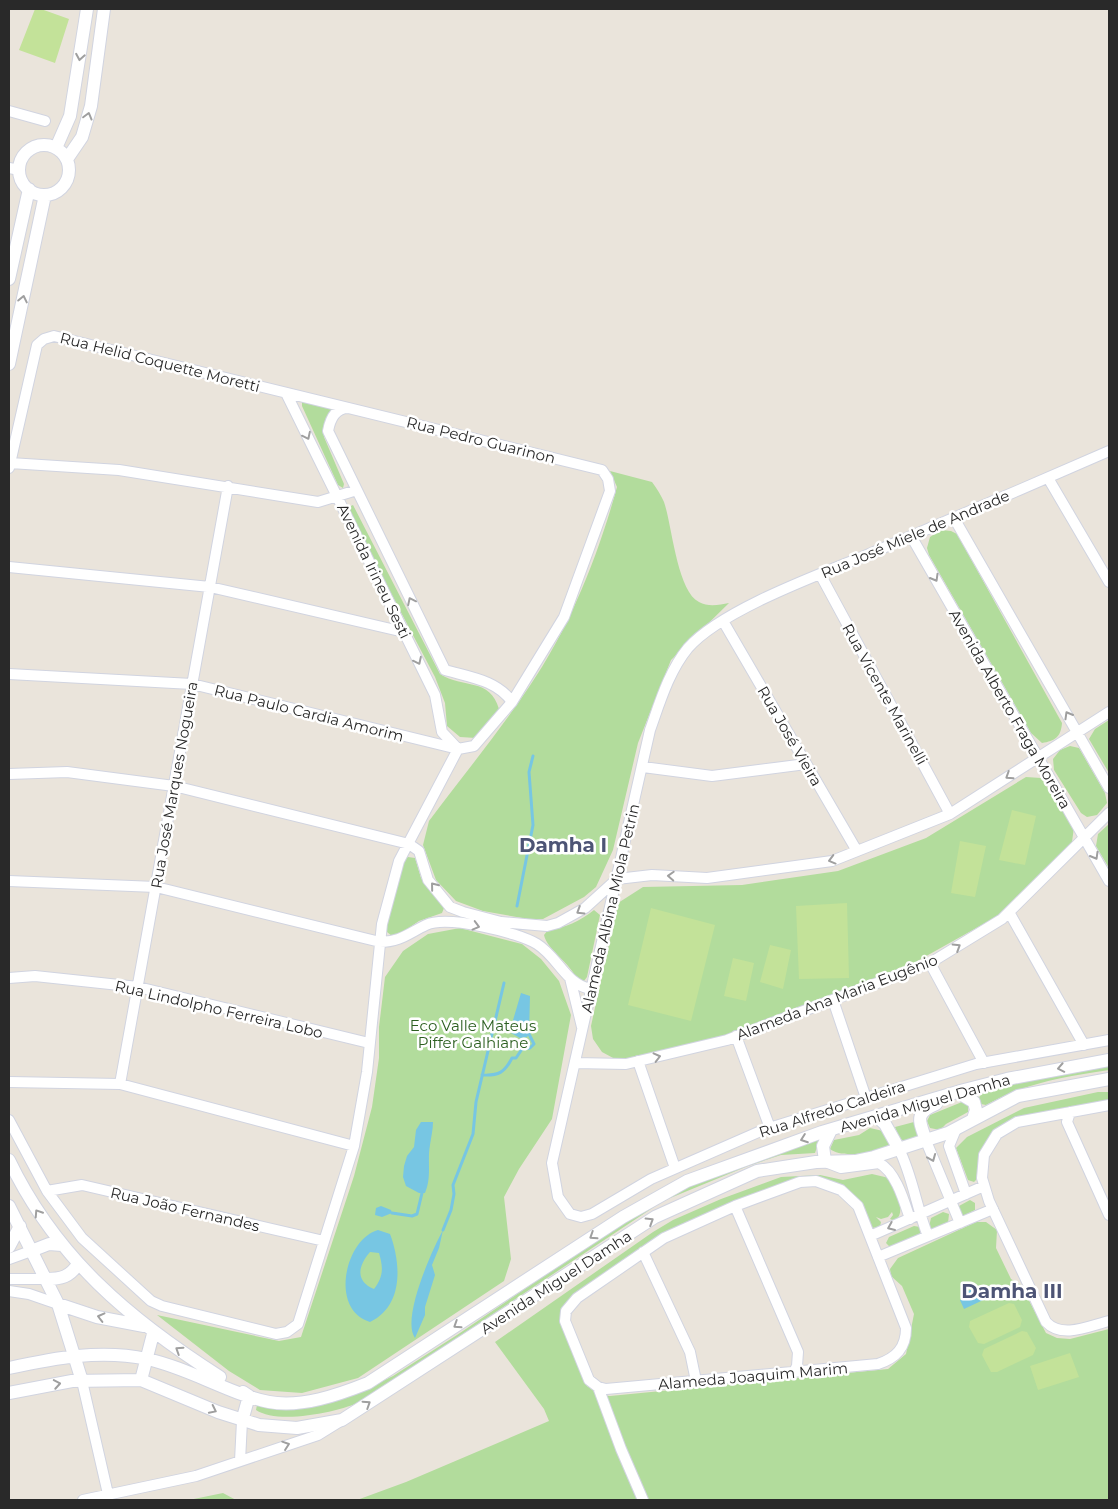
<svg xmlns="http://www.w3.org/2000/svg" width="1118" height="1509" font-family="Montserrat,sans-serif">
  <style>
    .green { fill: #b2dc9c }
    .pitch { fill: #c3e299 }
    .water { fill: #77c6e3; fill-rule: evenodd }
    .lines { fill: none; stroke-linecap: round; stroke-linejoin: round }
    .stream { stroke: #77c6e3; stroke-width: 3 }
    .minor-casing { stroke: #d1d4e0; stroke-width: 12 }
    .tertiary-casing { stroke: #d1d4e0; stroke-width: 14 }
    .minor { stroke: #fff; stroke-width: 10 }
    .tertiary { stroke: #fff; stroke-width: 12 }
    .oneway { stroke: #9f9f9f }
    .labels { text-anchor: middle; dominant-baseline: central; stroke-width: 5; stroke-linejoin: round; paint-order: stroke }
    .street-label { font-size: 15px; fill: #292929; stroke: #fff }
    .park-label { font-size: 15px; fill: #2c5f20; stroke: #fff }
    .district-label { font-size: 20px; font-weight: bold; fill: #4d5475; stroke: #fff }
  </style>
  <rect width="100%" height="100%" fill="#eae4db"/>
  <path class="green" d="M302,401L332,409L323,427L324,437L344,484L343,488L338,485L302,406Z
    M610,471L652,482C657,489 661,495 664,502C672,525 677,591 699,602C708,607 719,605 729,603L671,660L638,743L613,850L596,887L584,897L543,919H528L483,911L456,901L436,880L423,845L429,821C462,777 498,733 529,687C570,627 598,556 617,487Z
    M353,505L440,674C463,689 490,677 499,709L476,738L460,737L447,726L445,703L435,677L346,508Z
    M941,530L951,531L957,534L1062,723C1061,737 1055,741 1042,743L1031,733L929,555L927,548L930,537Z
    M1109,720V773L1089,739L1095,729Z
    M1070,746L1079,748L1105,793L1107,803L1097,815L1087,817L1081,813L1054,770L1053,759L1060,750Z
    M1026,777L1041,778L1074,827L1072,842L996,917L912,964L726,1035L637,1058L615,1059L602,1052L593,1039L591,1026L618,903L643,887L742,885L838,871L926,838Z
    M1109,824V868L1096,846L1098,834Z
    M408,857L415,858L421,878L444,908L442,913L419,921L397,936H392L387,932L386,926L403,859Z
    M594,910L600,915L587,977L584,981L577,980C571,963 547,950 544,935L548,930C565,928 580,921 594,910Z
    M460,928L522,944L541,959L559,981L571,1015L552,1119L519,1169L504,1197L511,1259L504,1281L358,1378L302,1393L260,1390L229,1371L157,1315L279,1341L301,1337L354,1176L372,1107L379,1058V1027L385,977L403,951L428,934Z
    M1109,1063V1070C1062,1077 1029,1082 986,1105L981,1104L979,1098L982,1091Z
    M1098,1092H1109V1102L1017,1119L979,1159L976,1180L974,1182L968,1180L956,1148L967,1137L1024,1108Z
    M962,1102L968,1105V1112L946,1124L940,1130L930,1128L927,1121L930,1115Z
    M914,1122L919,1135L905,1141L900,1139L895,1127Z
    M870,1128L883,1131L890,1144C878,1153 842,1159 830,1149L834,1140L859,1135Z
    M820,1138L815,1153L781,1155L748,1166L663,1201L362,1401C340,1412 278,1425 256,1410L257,1405L372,1386L393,1376L457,1335L658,1198Z
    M872,1174L889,1178C894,1191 908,1210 895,1221L890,1219L893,1215L892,1212L888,1217L881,1219L876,1217L881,1222L880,1227L871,1228C861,1205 852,1186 825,1179L732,1204L573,1297L562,1311L561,1325L587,1386L600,1395L610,1396L888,1369L906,1354L914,1314L902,1286L891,1276L890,1269L898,1258L976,1222H986L997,1230L996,1248L1011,1279L1021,1285L1046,1333L1057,1338L1070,1339L1109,1329V1500H357L406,1482L549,1421L544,1409L495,1342L653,1232L673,1220L721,1199L781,1177L820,1175L843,1180Z
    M970,1200L975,1203V1210L963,1216L959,1214V1206Z
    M943,1212L949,1214L948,1223L932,1229L929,1227L931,1218Z
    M914,1226L920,1227V1236L891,1248L886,1243L889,1237Z
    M223,1493L236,1500H189Z"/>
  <path class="pitch" d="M35,9H41L69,19L55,63L19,50Z
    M1012,810L1036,816L1025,865L999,860Z
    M960,841L986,846L975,897L951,893Z
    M847,903L849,978L799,979L796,906Z
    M651,908L715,925L691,1021L628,1005Z
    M770,945L791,950L783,989L760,982Z
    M733,958L754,963L746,1001L724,996Z
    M1009,1303L1014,1304L1022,1320L1020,1327L984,1344L978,1343L969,1327L970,1321Z
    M1022,1331L1027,1332L1036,1348L1033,1355L997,1372H991L982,1355L984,1349Z
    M1070,1353L1079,1377L1038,1390L1030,1366Z"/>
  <path class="water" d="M521,993L530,996L529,1034L527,1037L520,1038L511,1033V1027Z
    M421,1122H433C433,1130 431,1137 430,1145C427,1162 432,1176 425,1193H419L406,1186L403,1177L404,1166L407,1156L414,1147L416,1130Z
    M381,1206L391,1210L392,1213L382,1217L375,1215L376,1208Z
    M378,1230L390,1234C401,1263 404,1306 370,1322C329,1310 345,1239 378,1230ZM370,1252L379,1253C383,1267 384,1276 374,1289C355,1281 358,1266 370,1252Z
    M443,1230L439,1248L432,1265L435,1275L425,1307V1315L415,1338C401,1319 432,1250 443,1230Z
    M992,1285L996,1294L964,1309L960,1300L968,1296L966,1292L973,1289L975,1292Z"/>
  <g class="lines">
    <path class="stream" d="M517,906L533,825L529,772L533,756
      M482,1075C499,1076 505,1072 512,1058H516L522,1049L530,1048L534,1044L529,1034
      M392,1213L412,1216L417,1214L422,1193
      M443,1230L451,1210L454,1194L453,1185L473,1134L476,1102L504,983"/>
    <defs>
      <path id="minor" d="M9,111L45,121
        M9,168L20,170
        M286,393L435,695L442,732L458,749
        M348,408C335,408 330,420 328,431L445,670C469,677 497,680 512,702
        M1109,451C1027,487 944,522 862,557C815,576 720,611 688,648C669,671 660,702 650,730L552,1163L558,1197L570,1214L581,1217L592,1214L651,1179L763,1130L976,1064L1109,1040
        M10,463L119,470L318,502L357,490
        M9,468L37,345L44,339L54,336L602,470L608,479L610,491L564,617L512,702L474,746L458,749L192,684L9,674
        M1048,478L1109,582
        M954,518L1109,788
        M911,536L1109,881
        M9,567L210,587L404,632
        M820,574L950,814
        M723,621L857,851
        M643,767L712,776L806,764
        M9,774L67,772L174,786L409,844L419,851L428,880L450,907L463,912L501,922L547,926L558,923L585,908L617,879L652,875L707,878L832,861L950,814L1109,712
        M9,881L156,887L380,942C400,942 409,933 426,925C447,915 517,932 537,944C558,957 566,985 591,989
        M1009,912L1084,1045
        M930,963L984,1063
        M9,978L35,976L138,987L369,1043
        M570,978L582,1027
        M833,1000L866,1098
        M736,1036L770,1128
        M638,1061L675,1168
        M575,1063L626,1064L727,1040L930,963L1002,919L1109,813
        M9,1082L120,1084L354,1146
        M120,1084L228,486
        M1109,1105L1017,1122L997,1134L984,1155L982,1178L989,1201L1046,1322C1062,1339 1089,1326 1109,1321
        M1070,1112L1067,1122L1109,1215
        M9,1120L47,1191L82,1238L151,1301L162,1306L276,1334L287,1332L298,1324L354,1146L367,1072L382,924L399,861L458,749
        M956,1129L949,1146L966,1194
        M926,1141L960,1223
        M899,1149C913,1177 916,1207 928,1236
        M828,1163L841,1168L879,1163C896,1172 904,1201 910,1219
        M816,1181L841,1190L858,1206L906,1328C906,1348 896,1358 878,1364L606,1389L598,1387L589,1380L565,1321L566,1311L577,1298L664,1238L735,1206L800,1182Z
        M47,1191L82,1185L324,1241
        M735,1206L798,1352L797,1366L794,1372
        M870,1236L984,1186
        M643,1252L690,1352L696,1381
        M878,1257L993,1209
        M9,1259L31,1251
        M9,1279H46
        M9,1291L29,1294L58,1304
        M82,1381L108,1494
        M598,1387L621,1449L643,1500
        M240,1461L242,1421
        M83,1500L196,1476L318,1435L339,1422"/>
      <path id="tertiary" d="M19 170a25 25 0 1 1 50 0a25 25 0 1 1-50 0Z
        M56,148L70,116L87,9
        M67,159L82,137L91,106L104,9
        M9,279L29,189
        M9,364L45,195
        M957,1092L974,1102L976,1110L973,1119
        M876,1116L885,1124L899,1149
        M926,1141C920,1121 913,1114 936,1104
        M9,1160C56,1258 130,1320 220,1377
        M825,1161L823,1146L831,1130
        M9,1206L58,1304L82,1381
        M9,1247L20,1226
        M31,1251L49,1244L62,1245
        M46,1279C61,1279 70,1277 78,1264
        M58,1304L97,1317L144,1326
        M9,1368C55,1358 100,1349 147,1359C189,1368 229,1394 269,1402C301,1408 338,1395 368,1383L623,1217L687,1181L822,1132L964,1090L1007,1079L1109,1060
        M141,1380L153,1334
        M9,1393L72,1381L141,1380L218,1412L259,1425L297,1428L342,1420L655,1217L757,1171L816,1162L855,1161L874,1157L948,1133L1018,1096L1109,1079
        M242,1421L249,1396L243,1392"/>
    </defs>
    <use href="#minor" class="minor-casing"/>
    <use href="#tertiary" class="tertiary-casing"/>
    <use href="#minor" class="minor"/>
    <use href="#tertiary" class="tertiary"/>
  </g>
  <defs><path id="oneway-chevron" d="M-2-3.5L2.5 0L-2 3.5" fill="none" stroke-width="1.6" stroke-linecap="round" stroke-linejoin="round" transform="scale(1.25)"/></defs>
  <g class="oneway">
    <use href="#oneway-chevron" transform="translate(80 57) rotate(100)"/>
    <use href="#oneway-chevron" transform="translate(88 116) rotate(-75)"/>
    <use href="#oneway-chevron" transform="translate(23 299) rotate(-78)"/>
    <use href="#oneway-chevron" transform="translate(307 436) rotate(64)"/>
    <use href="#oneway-chevron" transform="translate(935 578) rotate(60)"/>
    <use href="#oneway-chevron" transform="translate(411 601) rotate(-116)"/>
    <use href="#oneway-chevron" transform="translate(418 661) rotate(64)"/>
    <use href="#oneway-chevron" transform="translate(1068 715) rotate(-120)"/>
    <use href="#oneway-chevron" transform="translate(1009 776) rotate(147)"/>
    <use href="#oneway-chevron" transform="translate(1095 856) rotate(60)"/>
    <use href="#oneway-chevron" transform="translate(832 860) rotate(165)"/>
    <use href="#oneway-chevron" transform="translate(671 876) rotate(-177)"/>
    <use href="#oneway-chevron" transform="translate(434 886) rotate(-129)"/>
    <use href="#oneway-chevron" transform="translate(580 911) rotate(148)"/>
    <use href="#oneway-chevron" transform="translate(476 926) rotate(15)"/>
    <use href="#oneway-chevron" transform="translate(957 947) rotate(-32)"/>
    <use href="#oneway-chevron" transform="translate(657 1057) rotate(-14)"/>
    <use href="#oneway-chevron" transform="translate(1061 1068) rotate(169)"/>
    <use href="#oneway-chevron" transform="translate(804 1139) rotate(160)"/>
    <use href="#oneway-chevron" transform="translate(932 1158) rotate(68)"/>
    <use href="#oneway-chevron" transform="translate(38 1213) rotate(-123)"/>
    <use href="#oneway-chevron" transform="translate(650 1221) rotate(-32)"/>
    <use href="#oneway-chevron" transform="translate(891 1227) rotate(157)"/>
    <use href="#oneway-chevron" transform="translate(593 1236) rotate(147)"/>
    <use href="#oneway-chevron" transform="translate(101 1317) rotate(-166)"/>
    <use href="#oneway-chevron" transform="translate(457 1325) rotate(147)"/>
    <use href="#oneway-chevron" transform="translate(179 1350) rotate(-147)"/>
    <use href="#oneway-chevron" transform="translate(57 1384) rotate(-10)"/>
    <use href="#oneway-chevron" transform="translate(367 1404) rotate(-33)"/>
    <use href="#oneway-chevron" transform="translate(213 1410) rotate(26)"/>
    <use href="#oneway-chevron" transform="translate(286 1445) rotate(-19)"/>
  </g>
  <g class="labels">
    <g class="street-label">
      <text transform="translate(160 362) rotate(14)">Rua Helid Coquette Moretti</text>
      <text transform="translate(481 440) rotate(14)">Rua Pedro Guarinon</text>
      <text transform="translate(915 534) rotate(-23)">Rua José Miele de Andrade</text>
      <text transform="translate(374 571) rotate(64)">Avenida Irineu Sesti</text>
      <text transform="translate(885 694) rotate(61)">Rua Vicente Marinelli</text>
      <text transform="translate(1010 709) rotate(60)">Avenida Alberto Fraga Moreira</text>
      <text transform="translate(309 713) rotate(14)">Rua Paulo Cardia Amorim</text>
      <text transform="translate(790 736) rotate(60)">Rua José Vieira</text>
      <text transform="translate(174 785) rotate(-80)">Rua José Marques Nogueira</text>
      <text transform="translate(610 908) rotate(-77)">Alameda Albina Miola Petrin</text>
      <text transform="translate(837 997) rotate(-21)">Alameda Ana Maria Eugênio</text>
      <text transform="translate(219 1009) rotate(13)">Rua Lindolpho Ferreira Lobo</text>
      <text transform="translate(925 1103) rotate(-16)">Avenida Miguel Damha</text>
      <text transform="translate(832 1109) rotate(-18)">Rua Alfredo Caldeira</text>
      <text transform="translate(185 1209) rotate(13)">Rua João Fernandes</text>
      <text transform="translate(556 1282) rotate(-33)">Avenida Miguel Damha</text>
      <text transform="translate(753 1376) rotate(-5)">Alameda Joaquim Marim</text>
    </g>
    <g class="park-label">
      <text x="473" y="1025">Eco Valle Mateus<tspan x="473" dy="17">Piffer Galhiane</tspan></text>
    </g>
    <g class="district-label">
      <text x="563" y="845">Damha I</text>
      <text x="1012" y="1291">Damha III</text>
    </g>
  </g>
  <rect width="1118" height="1509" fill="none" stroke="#292929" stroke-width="20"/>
</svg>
